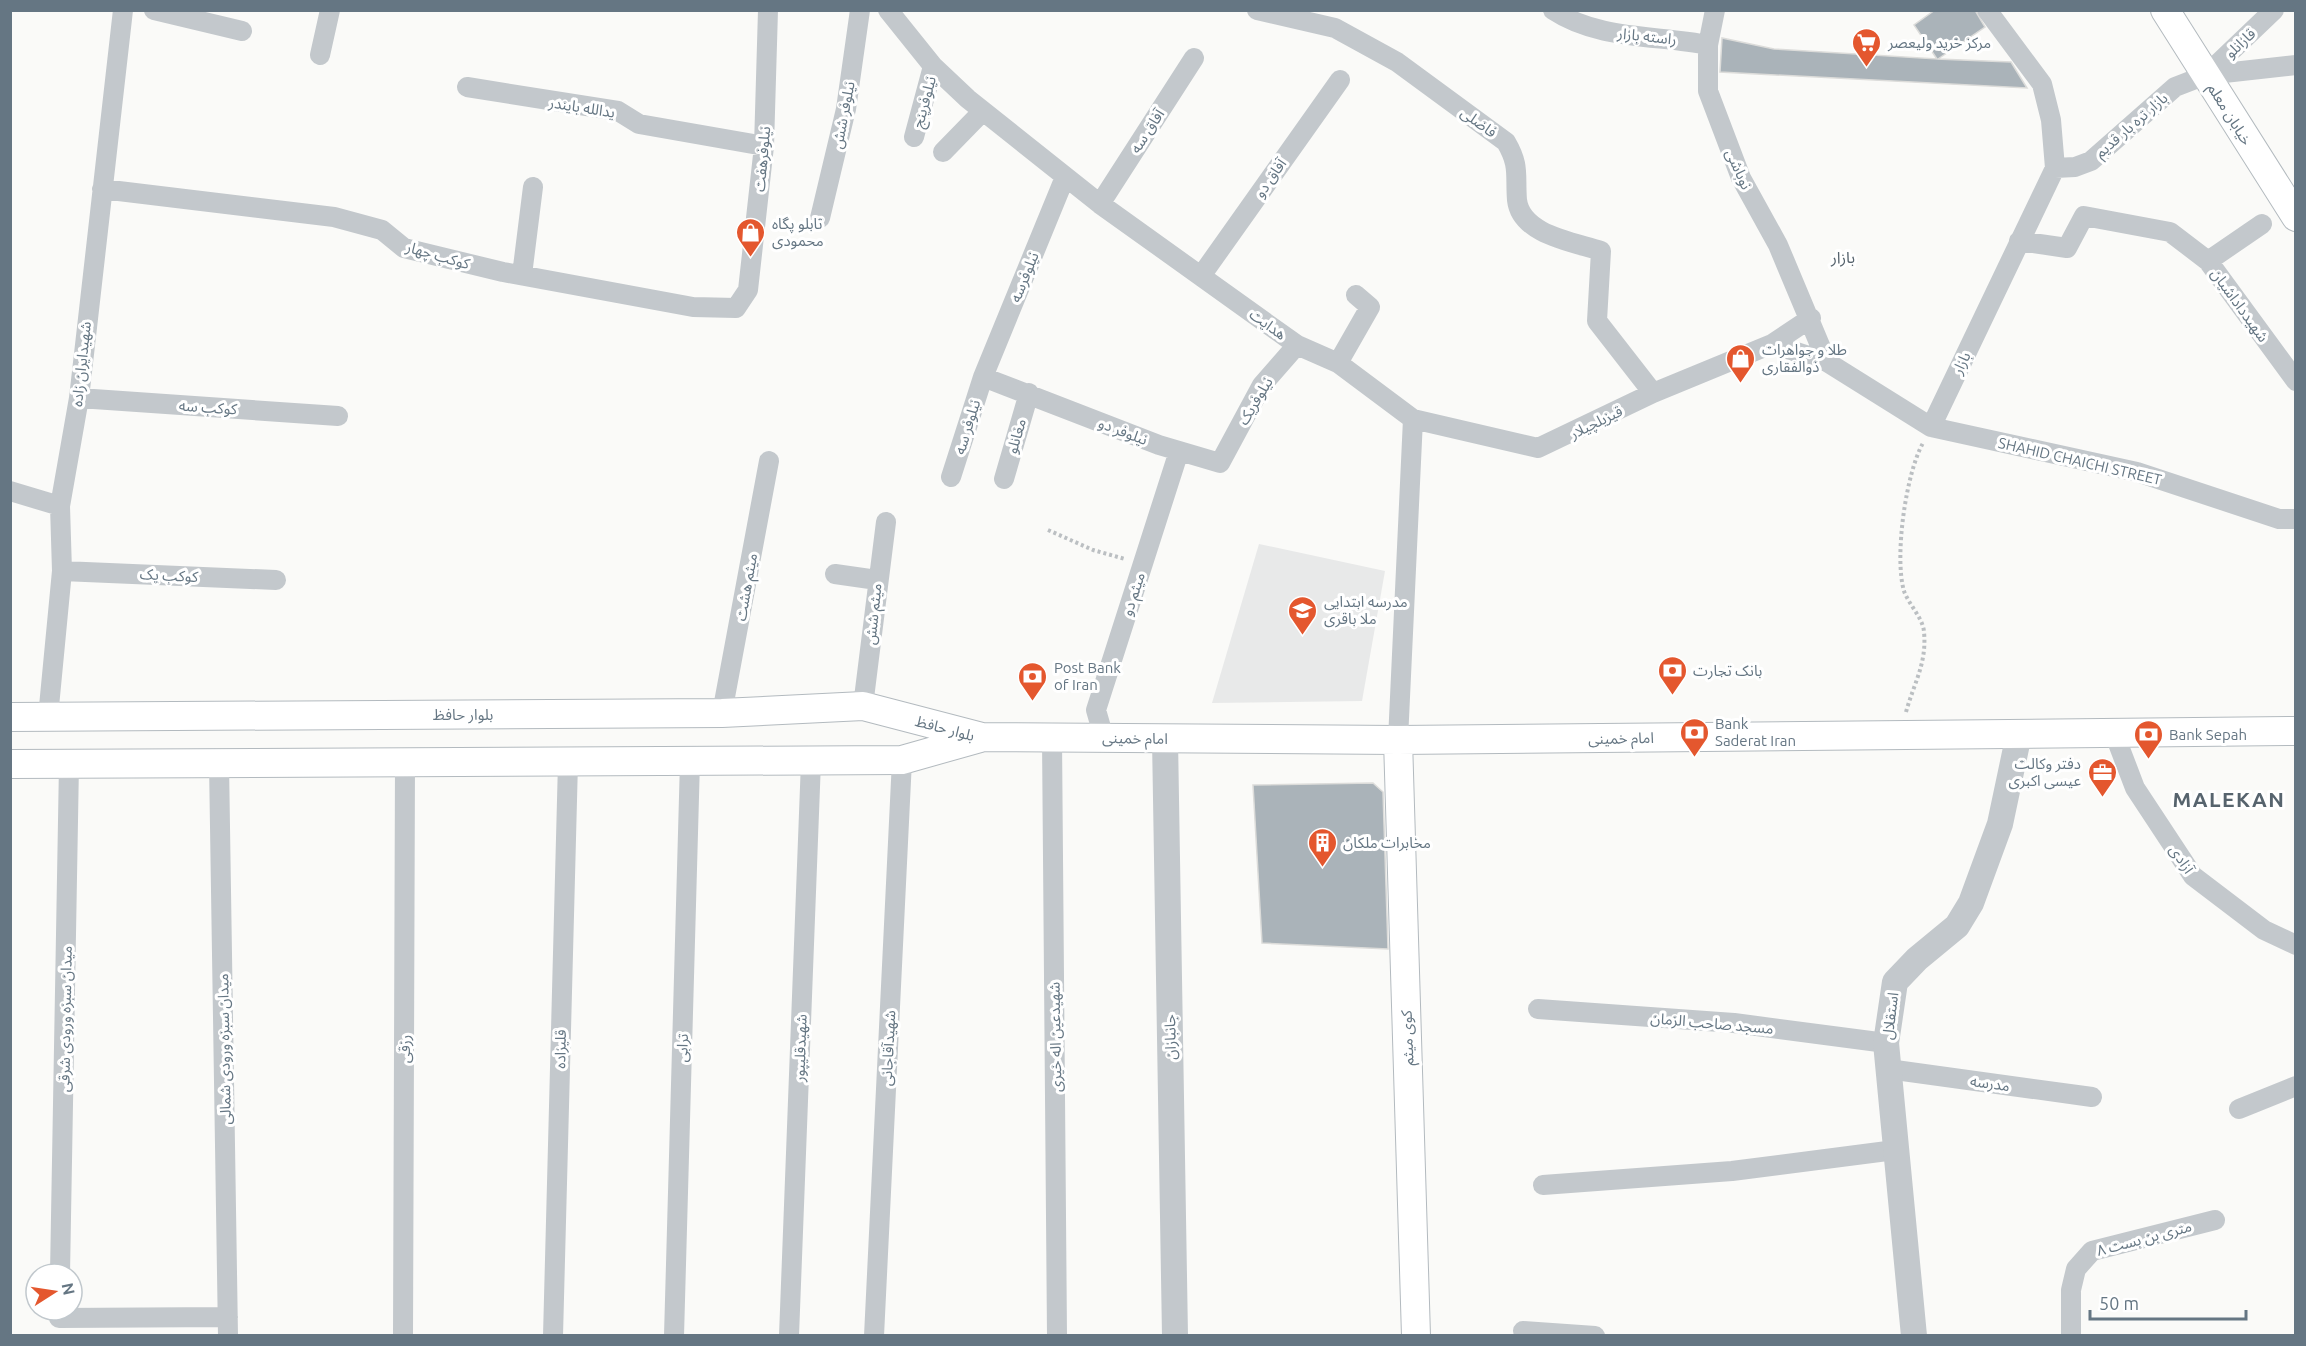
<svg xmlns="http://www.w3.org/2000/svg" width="2306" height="1346" font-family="Ubuntu,'Noto Sans Arabic',sans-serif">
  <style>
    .built { fill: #e8e9e9 }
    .building { fill: #aab3b9; stroke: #dcdcda; stroke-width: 1.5 }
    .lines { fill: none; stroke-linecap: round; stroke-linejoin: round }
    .secondary-casing { stroke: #b3babf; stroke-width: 30 }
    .path { stroke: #bbbfc2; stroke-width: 4; stroke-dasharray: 3 3; stroke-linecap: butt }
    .minor { stroke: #c3c8cc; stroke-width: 20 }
    .tertiary { stroke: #c3c8cc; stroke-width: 26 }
    .secondary { stroke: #fff; stroke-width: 28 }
    .labels { text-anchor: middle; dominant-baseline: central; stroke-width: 6; stroke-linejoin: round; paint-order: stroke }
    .street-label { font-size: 15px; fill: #657683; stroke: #fff }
    .poi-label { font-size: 15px; fill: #657683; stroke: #fff; text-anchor: start }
    .neighbourhood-label { font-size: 16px; fill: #57646e; stroke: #fff }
    .district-label { font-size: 21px; font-weight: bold; letter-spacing: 1.5px; fill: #57646e; stroke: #fff }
  </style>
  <rect width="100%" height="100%" fill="#fafaf8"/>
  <path class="built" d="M1259,544L1385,571L1362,701L1212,703Z"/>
  <path class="building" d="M1935,10H1975L1985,27L1938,59L2011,62L2027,88L1720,72L1722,38L1774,49L1937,59L1914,25Z
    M1373,783L1383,792L1388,949L1262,943L1253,785Z"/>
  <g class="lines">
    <defs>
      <path id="secondary" d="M2165,10L2296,217
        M10,717L722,713L863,706L982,737L1398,740L2296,731
        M1398,740L1416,1336
        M10,764L902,760L980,738"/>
    </defs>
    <use href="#secondary" class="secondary-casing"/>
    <path class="path" d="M1048,530L1093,550L1125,559
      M1906,712C1914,683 1927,663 1924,632C1923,618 1909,605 1904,591C1894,557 1906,473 1923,443"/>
    <path class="minor" d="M154,10L242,31
      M888,10L933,66L968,99L1100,204L1297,345L1338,363L1413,419L1398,740
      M1257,10L1335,28L1397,62L1506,142C1520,166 1515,174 1517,200C1521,235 1574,242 1601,251L1597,321L1653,393
      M1553,10C1598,40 1657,35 1708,45
      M1715,10L1708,45V91L1741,178L1778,245L1827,362
      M320,55L330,10
      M2206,75L2274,10
      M467,87L618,111L639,124L764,146
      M914,137L933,66
      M943,152L983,111
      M2055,168L2075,167L2091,161L2175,87L2206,75L2296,65
      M102,189L334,217L382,230L404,248L503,272L693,307L736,308L748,290L764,146L768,10
      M1100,204L1194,58
      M820,218L846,109L860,10
      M2019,241L2067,248L2084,216L2170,232L2208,261L2296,381
      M2208,261L2262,224
      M522,275L533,187
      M1201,276L1340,80
      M1811,318L1772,344L1827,362L1931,427L2137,472L2279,519H2296
      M1338,363L1370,307L1356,295
      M983,377L1159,445L1220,463L1262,385L1297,345
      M79,398L338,416
      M1413,419L1538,448L1653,393L1772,344
      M1931,427L2055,168L2051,120L2042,84L1987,10
      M951,477L983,377L1065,177
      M1004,479L1029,393
      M10,491L60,506
      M62,571L276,580
      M835,574L877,580
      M863,706L886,522
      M722,713L769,461
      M48,717L62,571L60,506L79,398L123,10
      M2114,733L2135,788L2193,876L2264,930L2296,945
      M1052,738L1057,1336
      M1104,738L1096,710L1179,451
      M219,763L228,1336
      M1538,1009L1734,1023L1886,1043
      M1888,1069L2092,1097
      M2239,1109L2296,1086
      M1543,1185L1732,1171L1895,1150
      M60,1274L69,764
      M59,1318L228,1317
      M1523,1331L1595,1336
      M403,1336L405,763
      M553,1336L568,762
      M674,1336L690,761
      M789,1336L811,761
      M874,1336L902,760
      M2071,1336V1290L2076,1269L2092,1251L2215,1220"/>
    <path class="tertiary" d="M1165,739L1175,1336
      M1914,1336L1886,1043L1895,982L1917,959L1957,926L1971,903L2000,824L2019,734"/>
    <use href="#secondary" class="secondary"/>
  </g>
  <defs>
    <symbol id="supermarket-pin" viewBox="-11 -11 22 30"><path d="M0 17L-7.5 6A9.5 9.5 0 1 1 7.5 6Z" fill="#e4572e" stroke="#fff"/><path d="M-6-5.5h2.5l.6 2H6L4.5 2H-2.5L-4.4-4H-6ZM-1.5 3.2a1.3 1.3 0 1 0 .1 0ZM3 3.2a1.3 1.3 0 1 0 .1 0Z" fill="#fff"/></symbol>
    <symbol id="shop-pin" viewBox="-11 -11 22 30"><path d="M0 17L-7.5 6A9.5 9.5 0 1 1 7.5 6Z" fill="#e4572e" stroke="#fff"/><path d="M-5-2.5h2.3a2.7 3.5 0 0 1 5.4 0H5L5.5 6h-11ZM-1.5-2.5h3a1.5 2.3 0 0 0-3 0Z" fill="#fff"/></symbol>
    <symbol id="school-pin" viewBox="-11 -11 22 30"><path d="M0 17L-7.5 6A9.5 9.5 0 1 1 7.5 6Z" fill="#e4572e" stroke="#fff"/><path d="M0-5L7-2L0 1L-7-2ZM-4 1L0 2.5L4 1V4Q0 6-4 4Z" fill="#fff"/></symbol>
    <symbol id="bank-pin" viewBox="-11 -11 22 30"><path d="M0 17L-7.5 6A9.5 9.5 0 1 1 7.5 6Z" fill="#e4572e" stroke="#fff"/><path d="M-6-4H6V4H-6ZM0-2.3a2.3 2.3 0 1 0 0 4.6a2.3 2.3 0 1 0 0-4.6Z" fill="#fff"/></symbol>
    <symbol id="office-pin" viewBox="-11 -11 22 30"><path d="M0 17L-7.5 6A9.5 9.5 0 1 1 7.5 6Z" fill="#e4572e" stroke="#fff"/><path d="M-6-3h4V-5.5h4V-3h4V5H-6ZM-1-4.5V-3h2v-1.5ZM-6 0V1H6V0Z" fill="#fff"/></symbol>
    <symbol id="building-pin" viewBox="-11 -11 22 30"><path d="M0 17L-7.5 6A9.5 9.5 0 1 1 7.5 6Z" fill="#e4572e" stroke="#fff"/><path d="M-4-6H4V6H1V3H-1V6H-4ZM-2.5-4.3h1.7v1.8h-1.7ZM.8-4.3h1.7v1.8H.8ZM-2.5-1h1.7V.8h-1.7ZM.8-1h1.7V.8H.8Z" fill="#fff"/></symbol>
  </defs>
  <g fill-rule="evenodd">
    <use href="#supermarket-pin" x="1850" y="26" width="33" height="45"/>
    <use href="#shop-pin" x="734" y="216" width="33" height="45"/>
    <use href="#shop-pin" x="1724" y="342" width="33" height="45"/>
    <use href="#school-pin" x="1286" y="594" width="33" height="45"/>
    <use href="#bank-pin" x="1656" y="654" width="33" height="45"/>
    <use href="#bank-pin" x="1016" y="660" width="33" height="45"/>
    <use href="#bank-pin" x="1678" y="716" width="33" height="45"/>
    <use href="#bank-pin" x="2132" y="718" width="33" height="45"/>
    <use href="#office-pin" x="2086" y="756" width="33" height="45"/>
    <use href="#building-pin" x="1306" y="826" width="33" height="45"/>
  </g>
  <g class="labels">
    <g class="street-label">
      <text transform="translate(1647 36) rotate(6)">راسته بازار</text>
      <text transform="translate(2240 43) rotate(-43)">قازانلو</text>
      <text transform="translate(924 102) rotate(-75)">نیلوفرپنج</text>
      <text transform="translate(582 107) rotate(9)">یدالله بایندر</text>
      <text transform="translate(2230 114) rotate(58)">خیابان معلم</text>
      <text transform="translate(843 115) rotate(-79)">نیلوفر شش</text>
      <text transform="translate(1479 122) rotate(36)">فاضلی</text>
      <text transform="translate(2131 125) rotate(-41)">بازار تره بار قدیم</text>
      <text transform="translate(1147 131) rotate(-57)">آفاق سه</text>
      <text transform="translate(762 159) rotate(-85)">نیلوفرهفت</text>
      <text transform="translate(1739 169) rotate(66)">نوباشی</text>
      <text transform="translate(1270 178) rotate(-55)">آفاق دو</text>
      <text transform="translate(438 255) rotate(16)">کوکب چهار</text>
      <text transform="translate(1024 277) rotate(-68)">نیلوفرسه</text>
      <text transform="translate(2240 305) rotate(54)">شهیدداداشیان</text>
      <text transform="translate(1268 324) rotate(36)">هدایت</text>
      <text transform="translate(1961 363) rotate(-64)">بازار</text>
      <text transform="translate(81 364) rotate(-84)">شهیدایران زاده</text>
      <text transform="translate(1255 401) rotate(-59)">نیلوفریک</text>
      <text transform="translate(208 407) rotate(4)">کوکب سه</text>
      <text transform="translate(1596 422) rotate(-26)">قیزیلچیلار</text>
      <text transform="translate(967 427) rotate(-73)">نیلوفر سه</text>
      <text transform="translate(1123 431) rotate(21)">نیلوفر دو</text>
      <text transform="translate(1016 436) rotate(-74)">مغانلو</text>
      <text transform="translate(2080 461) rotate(13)">SHAHID CHAICHI STREET</text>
      <text transform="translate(169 575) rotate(3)">کوکب یک</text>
      <text transform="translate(746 587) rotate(-80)">میثم هشت</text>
      <text transform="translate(1133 594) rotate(-72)">میثم دو</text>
      <text transform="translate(873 614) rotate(-84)">میثم شش</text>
      <text x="463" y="714">بلوار حافظ</text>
      <text transform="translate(945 728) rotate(15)">بلوار حافظ</text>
      <text transform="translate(1135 738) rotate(1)">امام خمینی</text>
      <text transform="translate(1621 738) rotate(-1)">امام خمینی</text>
      <text transform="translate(2182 859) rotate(56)">آزادی</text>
      <text transform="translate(1890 1016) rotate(-83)">استقلال</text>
      <text transform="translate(65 1019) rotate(-89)">میدان سبزه ورودی شرقی</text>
      <text transform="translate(1712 1023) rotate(5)">مسجد صاحب الزمان</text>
      <text transform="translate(1055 1037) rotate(-91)">شهیدعین اله خیری</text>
      <text transform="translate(1170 1037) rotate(-91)">جانبازان</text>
      <text transform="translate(1407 1038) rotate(-92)">کوی میثم</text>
      <text transform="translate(682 1048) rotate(-88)">ترابی</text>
      <text transform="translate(800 1048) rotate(-88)">شهیدقلیپور</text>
      <text transform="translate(888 1048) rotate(-87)">شهیدآقاجانی</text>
      <text transform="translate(224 1049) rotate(-91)">میدان سبزه ورودی شمالی</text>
      <text transform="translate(404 1049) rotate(-90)">رزقی</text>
      <text transform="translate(560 1049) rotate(-89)">قلیزاده</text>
      <text transform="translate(1990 1083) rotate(8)">مدرسه</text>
      <text transform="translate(2144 1238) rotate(-15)">۸ متری بن بست</text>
    </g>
    <g class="poi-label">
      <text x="1888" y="42">مرکز خرید ولیعصر</text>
      <text x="772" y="223">تابلو پگاه<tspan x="772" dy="17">محمودی</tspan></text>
      <text x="1762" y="349">طلا و جواهرات<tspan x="1762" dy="17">ذوالفقاری</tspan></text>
      <text x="1324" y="601">مدرسه ابتدایی<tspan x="1324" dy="17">ملا باقری</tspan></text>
      <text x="1054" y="667">Post Bank<tspan x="1054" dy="17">of Iran</tspan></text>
      <text x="1693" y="670">بانک تجارت</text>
      <text x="1715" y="723">Bank<tspan x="1715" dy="17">Saderat Iran</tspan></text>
      <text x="2169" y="734">Bank Sepah</text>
      <text x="2081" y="763" text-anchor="end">دفتر وکالت<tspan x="2081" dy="17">عیسی اکبری</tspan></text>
      <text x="1343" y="842">مخابرات ملکان</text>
    </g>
    <g class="neighbourhood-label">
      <text x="1843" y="257">بازار</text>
    </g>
    <g class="district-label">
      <text x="2229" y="799">MALEKAN</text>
    </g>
  </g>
  <rect width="2306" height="1346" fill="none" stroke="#657683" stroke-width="24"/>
  <g transform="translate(54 1292) rotate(78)"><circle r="28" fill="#ffffff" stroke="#c1c8cd" stroke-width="1.5"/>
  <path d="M0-4.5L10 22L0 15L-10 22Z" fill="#e4572e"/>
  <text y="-9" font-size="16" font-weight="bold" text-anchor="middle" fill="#657683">N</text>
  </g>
  <path d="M2090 1310v9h156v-9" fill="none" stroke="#657683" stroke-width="3"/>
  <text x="2099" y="1310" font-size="18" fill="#657683" stroke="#ffffff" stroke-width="4.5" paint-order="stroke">50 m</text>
</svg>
